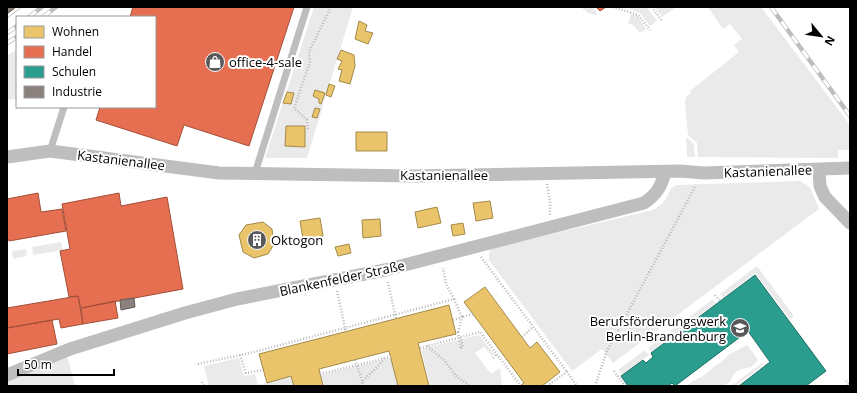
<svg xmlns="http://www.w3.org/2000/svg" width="857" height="393" font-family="'Open Sans',sans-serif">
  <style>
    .green { fill: #eaeaea }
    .homes { fill: #e9c46a; stroke: #a3894a }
    .shops { fill: #e76f51; stroke: #a24e39 }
    .schools { fill: #2a9d8f; stroke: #1d6e64 }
    .industry { fill: #8a817c; stroke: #615a57 }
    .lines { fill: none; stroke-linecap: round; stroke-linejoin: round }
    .path { stroke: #b8b8b8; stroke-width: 2.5; stroke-dasharray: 1 2; stroke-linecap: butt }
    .service { stroke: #bebebe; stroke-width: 7 }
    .minor { stroke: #bebebe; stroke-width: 13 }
    .tram { stroke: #bdbdbd; stroke-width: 1 }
    .rail-casing { stroke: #bdbdbd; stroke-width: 4.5 }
    .rail { stroke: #fff; stroke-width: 3; stroke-dasharray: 9; stroke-linecap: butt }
    .path-bridge { stroke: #b8b8b8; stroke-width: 2.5; stroke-dasharray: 1 2; stroke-linecap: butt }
    .labels { text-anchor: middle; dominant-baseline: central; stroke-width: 4; stroke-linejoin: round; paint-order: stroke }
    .poi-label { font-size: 13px; fill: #000; stroke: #fff; text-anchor: start }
    .street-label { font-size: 13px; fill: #000; stroke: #fff }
  </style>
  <rect width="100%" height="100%" fill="#fff"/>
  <path class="green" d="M314,7H353L307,158H265Z
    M581,7H593L597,14L596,15L588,13Z
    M632,7H647L657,21L650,26L640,13L629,9Z
    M655,7H676L662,17Z
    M708,7H761L850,125V150H838V158L698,157L697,143L688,135L685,103L686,97L691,93L690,91L739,52L734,45L742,39L730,24L723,29Z
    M631,14L637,15L646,29L640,33L633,25L628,23Z
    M17,49V99L7,100V56Z
    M686,137L694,144L695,157H687Z
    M800,181L810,187L819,209L613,363L602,349L572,371L489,260V252L492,248L653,210C658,207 662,204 666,199C669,193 670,188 676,185Z
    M61,242L63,250L33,255L32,247Z
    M26,249L27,256L13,259L12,251Z
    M757,266L794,316L790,319L755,273L723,298L720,294Z
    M713,299L716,303L651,352L648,348Z
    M479,335L494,354L492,356L484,347L475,353L491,374L500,368L502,386H430L421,349Z
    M747,345L758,360C750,371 746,366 737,371C732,374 732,381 727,384C718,389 697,386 687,386L693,381L703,376L715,366L720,363L730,354Z
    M645,350L649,355L622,374L618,370Z
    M66,351L75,386H7V375Z
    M239,358L244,376L255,374L258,385L291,376L294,386H209L204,366Z
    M391,358L398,386H323L320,375Z
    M762,363L763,365L736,386H731Z"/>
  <path class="homes" d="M359,21L367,25L365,31L373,33L368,44L355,39Z
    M341,50L354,55L355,66L350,84L339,81L342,70L338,69L342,61L337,59Z
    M329,84L335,86L331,97L326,95Z
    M315,90L325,93L321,104L319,103V99L313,96Z
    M287,92L294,93L291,104L283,103Z
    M315,108L320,109L317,118L312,117Z
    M286,126H305V147L285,146Z
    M356,132H387V151H356Z
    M490,201L493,218L476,221L473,203Z
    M437,207L441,223L418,228L415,212Z
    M320,218L323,236L303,239L300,221Z
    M380,219L381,236L363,238L362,220Z
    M263,222L272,229L274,244L268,254L254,258L243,252L239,235L246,225Z
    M463,223L465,234L453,236L451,225Z
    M349,244L351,253L338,256L335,247Z
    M485,287L530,348L537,342L560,372L542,386H522L521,385L524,383L464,302Z
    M449,305L456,334L418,343L429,386H398L389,351L319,369L323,386H294L291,376L267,383L259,354Z"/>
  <path class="shops" d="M133,7H294L249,146L184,125L177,146L96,120L100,107H155V17H130Z
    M596,7H606L600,11Z
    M38,193L41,212L62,209L66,231L9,241V240H7V199Z
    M119,193L121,206L167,197L183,289L81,308L78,296L69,297L60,251L70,249L62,204Z
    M78,296L83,324L61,328L59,319L7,328V308Z
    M115,301L118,318L83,324L81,308Z
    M52,320L57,344L7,354V328Z"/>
  <path class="schools" d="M755,275L826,371L806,386H739L770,362L748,331L675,386L672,383L668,386H628L621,376L643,360L646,363L653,357L651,353Z"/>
  <path class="industry" d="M7,7H16L7,14Z
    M134,298L135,307L121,310L120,300Z"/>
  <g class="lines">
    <path class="path" d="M613,7L638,15L650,30
      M652,7L662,21
      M308,129L307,120L294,108L310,62L309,52L331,7
      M547,184L550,202V215
      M481,257L567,372
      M388,282L396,319
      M337,291L346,332
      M715,295L720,301
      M454,299L462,317L473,314
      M453,320L462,317L458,332
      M522,337L533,327
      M427,346L444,360L456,376L470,386
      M420,348L480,332L521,386
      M461,348L463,347L461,337
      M240,355L246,373L263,370
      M493,358L497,354
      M355,360L364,386
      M198,364L250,353L454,299L446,284L443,268
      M614,371L625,386
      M320,374L391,357
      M846,381L850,386
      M202,382L204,386
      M360,386C366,375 378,369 384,358
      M547,386L567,372L577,386
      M595,386L607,351L696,185"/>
    <path class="service" d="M50,151L64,107
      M255,173L307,7"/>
    <path class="minor" d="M7,157L50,151L219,173L414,176L680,171L704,173L850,168
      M819,170L820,186L825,197L850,223
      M7,375L70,349L185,313L237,299L385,270L644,203C657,194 661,187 665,172"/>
    <path class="tram" d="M7,18L22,7"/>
    <defs>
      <path id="rail" d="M771,7L850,116
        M29,17L42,7
        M43,17L56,7
        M7,33L17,26
        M7,43L17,37"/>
    </defs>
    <use href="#rail" class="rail-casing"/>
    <use href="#rail" class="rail"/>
    <path class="path-bridge" d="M458,332L461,348"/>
  </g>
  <defs>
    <symbol id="shop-disc" viewBox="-11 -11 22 22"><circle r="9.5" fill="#595959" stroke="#fff"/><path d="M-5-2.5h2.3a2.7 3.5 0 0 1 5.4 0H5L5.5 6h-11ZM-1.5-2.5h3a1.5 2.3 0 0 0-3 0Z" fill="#fff"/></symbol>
    <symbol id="building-disc" viewBox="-11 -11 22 22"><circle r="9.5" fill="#595959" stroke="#fff"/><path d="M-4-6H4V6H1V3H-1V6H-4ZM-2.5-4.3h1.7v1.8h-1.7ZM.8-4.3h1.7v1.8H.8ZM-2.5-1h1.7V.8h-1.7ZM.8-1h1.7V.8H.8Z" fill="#fff"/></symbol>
    <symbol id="university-disc" viewBox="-11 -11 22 22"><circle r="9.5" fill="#595959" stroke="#fff"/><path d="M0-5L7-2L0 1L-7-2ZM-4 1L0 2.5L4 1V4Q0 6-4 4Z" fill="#fff"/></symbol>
  </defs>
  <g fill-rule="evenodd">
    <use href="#shop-disc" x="204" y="51" width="22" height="22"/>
    <use href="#building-disc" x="246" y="229" width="22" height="22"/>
    <use href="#university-disc" x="729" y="317" width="22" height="22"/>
  </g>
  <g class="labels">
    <g class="poi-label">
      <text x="229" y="62">office-4-sale</text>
      <text x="271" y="240">Oktogon</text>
      <text x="726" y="321" text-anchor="end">Berufsförderungswerk<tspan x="726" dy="15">Berlin-Brandenburg</tspan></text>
    </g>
    <g class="street-label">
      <text transform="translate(121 160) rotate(7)">Kastanienallee</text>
      <text transform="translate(768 171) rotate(-2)">Kastanienallee</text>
      <text x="444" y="175">Kastanienallee</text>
      <text transform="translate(342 278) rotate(-12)">Blankenfelder Straße</text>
    </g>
  </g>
  <rect width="857" height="393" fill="none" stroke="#000000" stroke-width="16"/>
  <rect x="16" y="16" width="140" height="92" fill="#ffffff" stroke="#999999"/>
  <rect x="24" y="26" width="20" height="12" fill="#e9c46a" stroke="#999999"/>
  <text x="52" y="36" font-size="12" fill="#000000">Wohnen</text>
  <rect x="24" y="46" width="20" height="12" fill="#e76f51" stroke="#999999"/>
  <text x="52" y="56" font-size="12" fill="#000000">Handel</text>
  <rect x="24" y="66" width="20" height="12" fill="#2a9d8f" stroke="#999999"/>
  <text x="52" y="76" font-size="12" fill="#000000">Schulen</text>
  <rect x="24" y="86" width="20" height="12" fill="#8a817c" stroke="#999999"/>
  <text x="52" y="96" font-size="12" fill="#000000">Industrie</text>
  <g transform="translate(821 36) rotate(119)" stroke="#ffffff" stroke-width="3" paint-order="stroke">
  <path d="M0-3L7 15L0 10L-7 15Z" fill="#000000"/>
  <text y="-6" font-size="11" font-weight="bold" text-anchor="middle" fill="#000000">N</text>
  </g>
  <path d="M18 369v6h96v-6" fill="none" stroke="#000000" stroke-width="2"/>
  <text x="24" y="369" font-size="12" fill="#000000" stroke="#ffffff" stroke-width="3" paint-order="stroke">50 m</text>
</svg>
